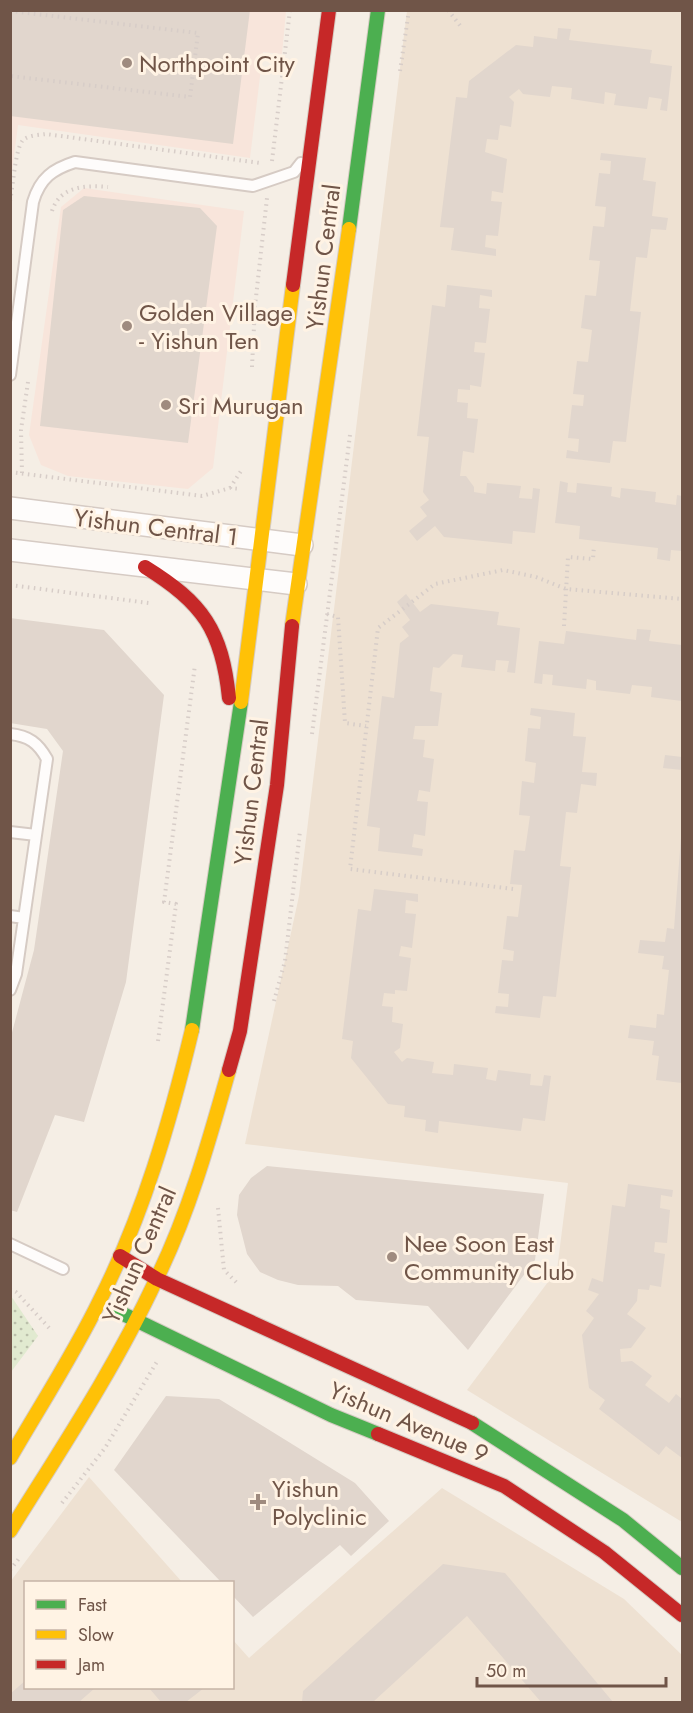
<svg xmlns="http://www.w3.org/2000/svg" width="693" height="1713" font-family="Jost,sans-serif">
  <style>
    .residential { fill: #eee1d2 }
    .commercial { fill: #f8e5db }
    .green { fill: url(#green-dots) }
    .building { fill: #e1d6cd }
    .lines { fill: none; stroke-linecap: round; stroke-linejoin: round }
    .lane-casing { stroke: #d6cbc4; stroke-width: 14 }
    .street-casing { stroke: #d6cbc4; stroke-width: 24 }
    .fast-casing { stroke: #d5cbc2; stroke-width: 16 }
    .slow-casing { stroke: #d5cbc2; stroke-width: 16 }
    .jam-casing { stroke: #d5cbc2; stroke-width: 16 }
    .path { stroke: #d7cdc8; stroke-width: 4; stroke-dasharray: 1.5 4.5; stroke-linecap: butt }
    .lane { stroke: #fefcfb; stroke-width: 10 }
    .street { stroke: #fefcfb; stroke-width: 21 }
    .fast { stroke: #4caf50; stroke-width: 14 }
    .slow { stroke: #ffc107; stroke-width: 14 }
    .jam { stroke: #c62828; stroke-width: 14 }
    .poi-dot { fill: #9f8b7f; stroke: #fff3e4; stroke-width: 2 }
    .labels { text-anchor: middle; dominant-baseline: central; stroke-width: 6; stroke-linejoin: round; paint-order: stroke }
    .poi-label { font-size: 24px; fill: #705548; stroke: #fff3e4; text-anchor: start }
    .street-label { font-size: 24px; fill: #705548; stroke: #fff3e4 }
  </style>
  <defs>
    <pattern id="green-dots" width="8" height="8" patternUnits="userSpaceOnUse" patternTransform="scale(1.5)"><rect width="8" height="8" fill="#e1ead0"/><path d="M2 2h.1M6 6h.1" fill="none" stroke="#bbc0ab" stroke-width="1.8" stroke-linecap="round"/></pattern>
  </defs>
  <rect width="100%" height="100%" fill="#f5eee5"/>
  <path class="residential" d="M407,11H682V1522L467,1390L557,1270L568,1183L245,1144L299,896Z
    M89,1477L182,1582H26V1688H232L233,1640L249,1658L442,1488L624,1599L682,1655V1702H11L10,1582Z"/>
  <path class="commercial" d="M11,11H286L282,54L263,52L250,158L18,125L11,179Z
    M84,188L244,211L213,468L188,489L68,476L41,465L29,435L61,207Z"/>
  <path class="green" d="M11,1296L38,1336L11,1372Z"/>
  <path class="building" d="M10,10H250L233,144L10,116Z
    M558,28L571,29L569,40L652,50L650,63L672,66L667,111L660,110L662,99L649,97L647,109L614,105L616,94L605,92L604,104L571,99L572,88L552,86L550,97L523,94L519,89L509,97L514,102L511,127L500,125L498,140L487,139L485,152L507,159L503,193L492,191L491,201L502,202L498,236L486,235L485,247L496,249V256L451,250L454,228L440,227L456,97L467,98L469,81L516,45L533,47L534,36L557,39Z
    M601,153L646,158L643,180L656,182L652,216L668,218L666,230L651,229L647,258L636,257L630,311L641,312L626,442L613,441L610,463L566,458L567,450L578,452L579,439L568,438L572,405L583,406L584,395L573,394L577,361L588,362L592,330L581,328L585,295L596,296L600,261L589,260L593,226L604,227L606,207L595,206L599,173L610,174L611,161L600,160Z
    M84,196L200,208L217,226L188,443L40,426L63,210Z
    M447,285L492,290V297L480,295L479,308L490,309L486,343L475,342L474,352L485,353L481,387L470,385V390L458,389L457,402L468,403L467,418L478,419L474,453L463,451L460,476H466L474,487V492L486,494L487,483L521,486L519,498L532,499L533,488L540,489L535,533L513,531L512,544L444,537L435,526L417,541L409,531L427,516L420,507L429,500L423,492L429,437L417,436L432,305L445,307Z
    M560,481L568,483L567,492L576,493L577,483L612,487L611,496L620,498L621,488L656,492L655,502L676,505L677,495L682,496V551L671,550L670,561L657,559L658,548L579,539L580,526L555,523Z
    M406,594L420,612L431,604L499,612L497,625L520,628L515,673L507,672L509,661L496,660L495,671L461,667L463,655L453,654L439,668L433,667L430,691L442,693L438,726H415L413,739L425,740L423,757L434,759L430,792L419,790L417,801L428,802L425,836L414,834L412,847L423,849L422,856L378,851L380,828L367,826L382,696L394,698L400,643L409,636L402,627L410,620L397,602Z
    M10,618L104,630L164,695L126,982L84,1122L55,1115L17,1212L10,1210V1040L34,950L63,751L47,729L10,723Z
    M637,629L651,630L649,641L682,645V701L651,697L652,687L632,685L630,694L596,690V681L587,679L586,689L552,685L553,675L543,674L542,684L534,683L539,641L564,644L566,631L636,640Z
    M531,708L575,713L573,736L586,737L582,772L597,773L596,786L581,784L577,813L566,812L560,866L571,867L556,997L543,996L540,1018L495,1013L496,1006L508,1007L509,994L498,993L502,960L513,961L514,951L503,949L507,916L518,917L522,885L510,884L514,850L525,851L530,816L519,815L522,781L534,783L536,763L525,761L528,728L540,729L541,717L530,715Z
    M665,755L682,757V770L663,768Z
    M681,837H682V1083L656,1080L659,1056L652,1055L654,1041L628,1038L630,1025L656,1028L657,1014L664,1015L669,970L662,969L664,956L638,953L640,940L665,942L667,928L674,929Z
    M374,889L418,894V902L406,900L405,913L416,914L412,948L401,946L399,956L411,958L407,991L395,990V994L384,993L382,1006L393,1007L392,1022L403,1024L400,1048L394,1052L402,1062L407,1058L434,1062L432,1073L453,1075L454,1064L488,1068L486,1079L496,1081L498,1070L531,1074L530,1085L542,1086L544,1075L551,1076L545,1121L523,1118L521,1131L439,1121L438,1133L425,1131L426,1120L404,1117L405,1106L388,1104L351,1058L353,1041L342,1039L358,909L371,911Z
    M267,1166L544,1194L535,1260L468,1350L428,1306L356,1300L338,1286L298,1285L278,1280L260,1272L247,1254L237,1215L239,1195L251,1178Z
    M628,1184L673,1190L672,1197L661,1195L660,1208L670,1210L667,1243L655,1242L654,1252L665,1254L661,1287L650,1285L649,1290L638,1289L637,1301L627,1314L646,1328L631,1348L620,1349L621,1362L632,1361L652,1376L645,1385L669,1403L676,1394L682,1399V1458L666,1446L659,1455L599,1409L605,1400L589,1388L582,1335L594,1318L586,1311L599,1294L588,1290L592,1278L603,1282L612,1205L625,1207Z
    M166,1396L219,1399L355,1483L389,1521L351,1556L340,1545L253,1617L232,1595V1582H221L114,1470Z
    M443,1564L505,1573L613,1702H541L467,1616L373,1702H302L303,1691Z
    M26,1680V1688H95L79,1702H10V1694Z
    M149,1688H204L186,1702H161Z"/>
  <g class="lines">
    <defs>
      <path id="lane" d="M10,375L33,202C40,178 53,169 75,162L253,186L294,172L301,163
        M10,734C29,736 38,743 47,759L16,974L10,990
        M10,832L36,835
        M10,916L24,918
        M10,1244L63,1269"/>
      <path id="street" d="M10,508L302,545
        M10,550L296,584"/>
      <path id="fast" d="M349,229L378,10
        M192,1030L241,702
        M117,1311L331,1415L378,1434
        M472,1423L623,1520L682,1568"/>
      <path id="slow" d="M292,626L349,229
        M241,702L293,285
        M10,1458C40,1406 74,1354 100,1300C143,1215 170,1122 192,1030
        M10,1531C61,1449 115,1368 156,1280C189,1213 209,1141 229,1070"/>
      <path id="jam" d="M293,285L329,10
        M145,567C203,603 222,630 229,698
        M229,1070L240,1031L277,785L292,626
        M120,1256L157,1279L472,1423
        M378,1434L504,1486L604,1552L682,1615"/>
    </defs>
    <use href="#lane" class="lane-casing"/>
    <use href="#street" class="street-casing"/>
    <use href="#fast" class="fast-casing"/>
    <use href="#slow" class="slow-casing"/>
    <use href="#jam" class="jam-casing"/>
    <path class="path" d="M448,10L462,28
      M10,11L198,33L190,97L10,76
      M400,71L409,10
      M272,161L290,10
      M10,201C13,188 15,149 23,140C29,135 39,135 46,134L260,163
      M52,211C60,186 85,185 108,187
      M252,367L255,306L267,198
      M10,472L202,496L230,488L241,489
      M22,473L21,430L28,382
      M230,488L241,471
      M10,585L149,603
      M327,614L338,617L345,723L366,726
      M564,626L568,557L593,559L594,546
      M312,734L350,435
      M513,889L350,869L378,628L435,584L503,570L536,577L566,589L682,599
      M274,1001L285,961L300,831
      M158,1041L176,904L164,902L195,665
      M218,1208L224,1270L238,1284
      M10,1289L16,1292L51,1330
      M62,1503L105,1448L158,1360
      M10,1570L21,1556"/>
    <use href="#lane" class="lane"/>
    <use href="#street" class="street"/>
    <use href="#fast" class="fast"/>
    <use href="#slow" class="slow"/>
    <use href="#jam" class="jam"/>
  </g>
  <g class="poi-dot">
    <circle cx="127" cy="63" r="6"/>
    <circle cx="127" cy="326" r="6"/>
    <circle cx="166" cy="405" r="6"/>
    <circle cx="392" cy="1257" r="6"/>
    <path d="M255 1493h6v6h6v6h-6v6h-6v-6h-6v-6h6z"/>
  </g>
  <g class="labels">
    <g class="poi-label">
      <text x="139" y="63">Northpoint City</text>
      <text x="139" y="312">Golden Village<tspan x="139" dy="28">- Yishun Ten</tspan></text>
      <text x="178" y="405">Sri Murugan</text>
      <text x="404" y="1243">Nee Soon East<tspan x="404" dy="28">Community Club</tspan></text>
      <text x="272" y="1488">Yishun<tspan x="272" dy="28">Polyclinic</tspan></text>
    </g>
    <g class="street-label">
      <text transform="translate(323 257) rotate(-83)">Yishun Central</text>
      <text transform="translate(156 527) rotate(7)">Yishun Central 1</text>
      <text transform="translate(251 792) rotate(-83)">Yishun Central</text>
      <text transform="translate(139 1255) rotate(-66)">Yishun Central</text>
      <text transform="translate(409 1422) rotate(23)">Yishun Avenue 9</text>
    </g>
  </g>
  <rect width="693" height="1713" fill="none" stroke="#705548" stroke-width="24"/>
  <rect x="24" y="1581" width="210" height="108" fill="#fff3e4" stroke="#c6b4a6" stroke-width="1.5"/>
  <rect x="36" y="1600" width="30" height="9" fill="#4caf50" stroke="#c6b4a6" stroke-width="1.5"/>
  <text x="78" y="1611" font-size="18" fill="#705548">Fast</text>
  <rect x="36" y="1630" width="30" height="9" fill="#ffc107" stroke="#c6b4a6" stroke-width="1.5"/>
  <text x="78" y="1641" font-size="18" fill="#705548">Slow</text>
  <rect x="36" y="1660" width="30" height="9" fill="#c62828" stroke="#c6b4a6" stroke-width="1.5"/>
  <text x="78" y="1671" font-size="18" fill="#705548">Jam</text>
  <path d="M477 1677v9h189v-9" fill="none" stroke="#705548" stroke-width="3"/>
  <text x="486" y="1677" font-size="18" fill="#705548" stroke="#fff3e4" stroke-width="4.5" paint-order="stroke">50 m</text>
</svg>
